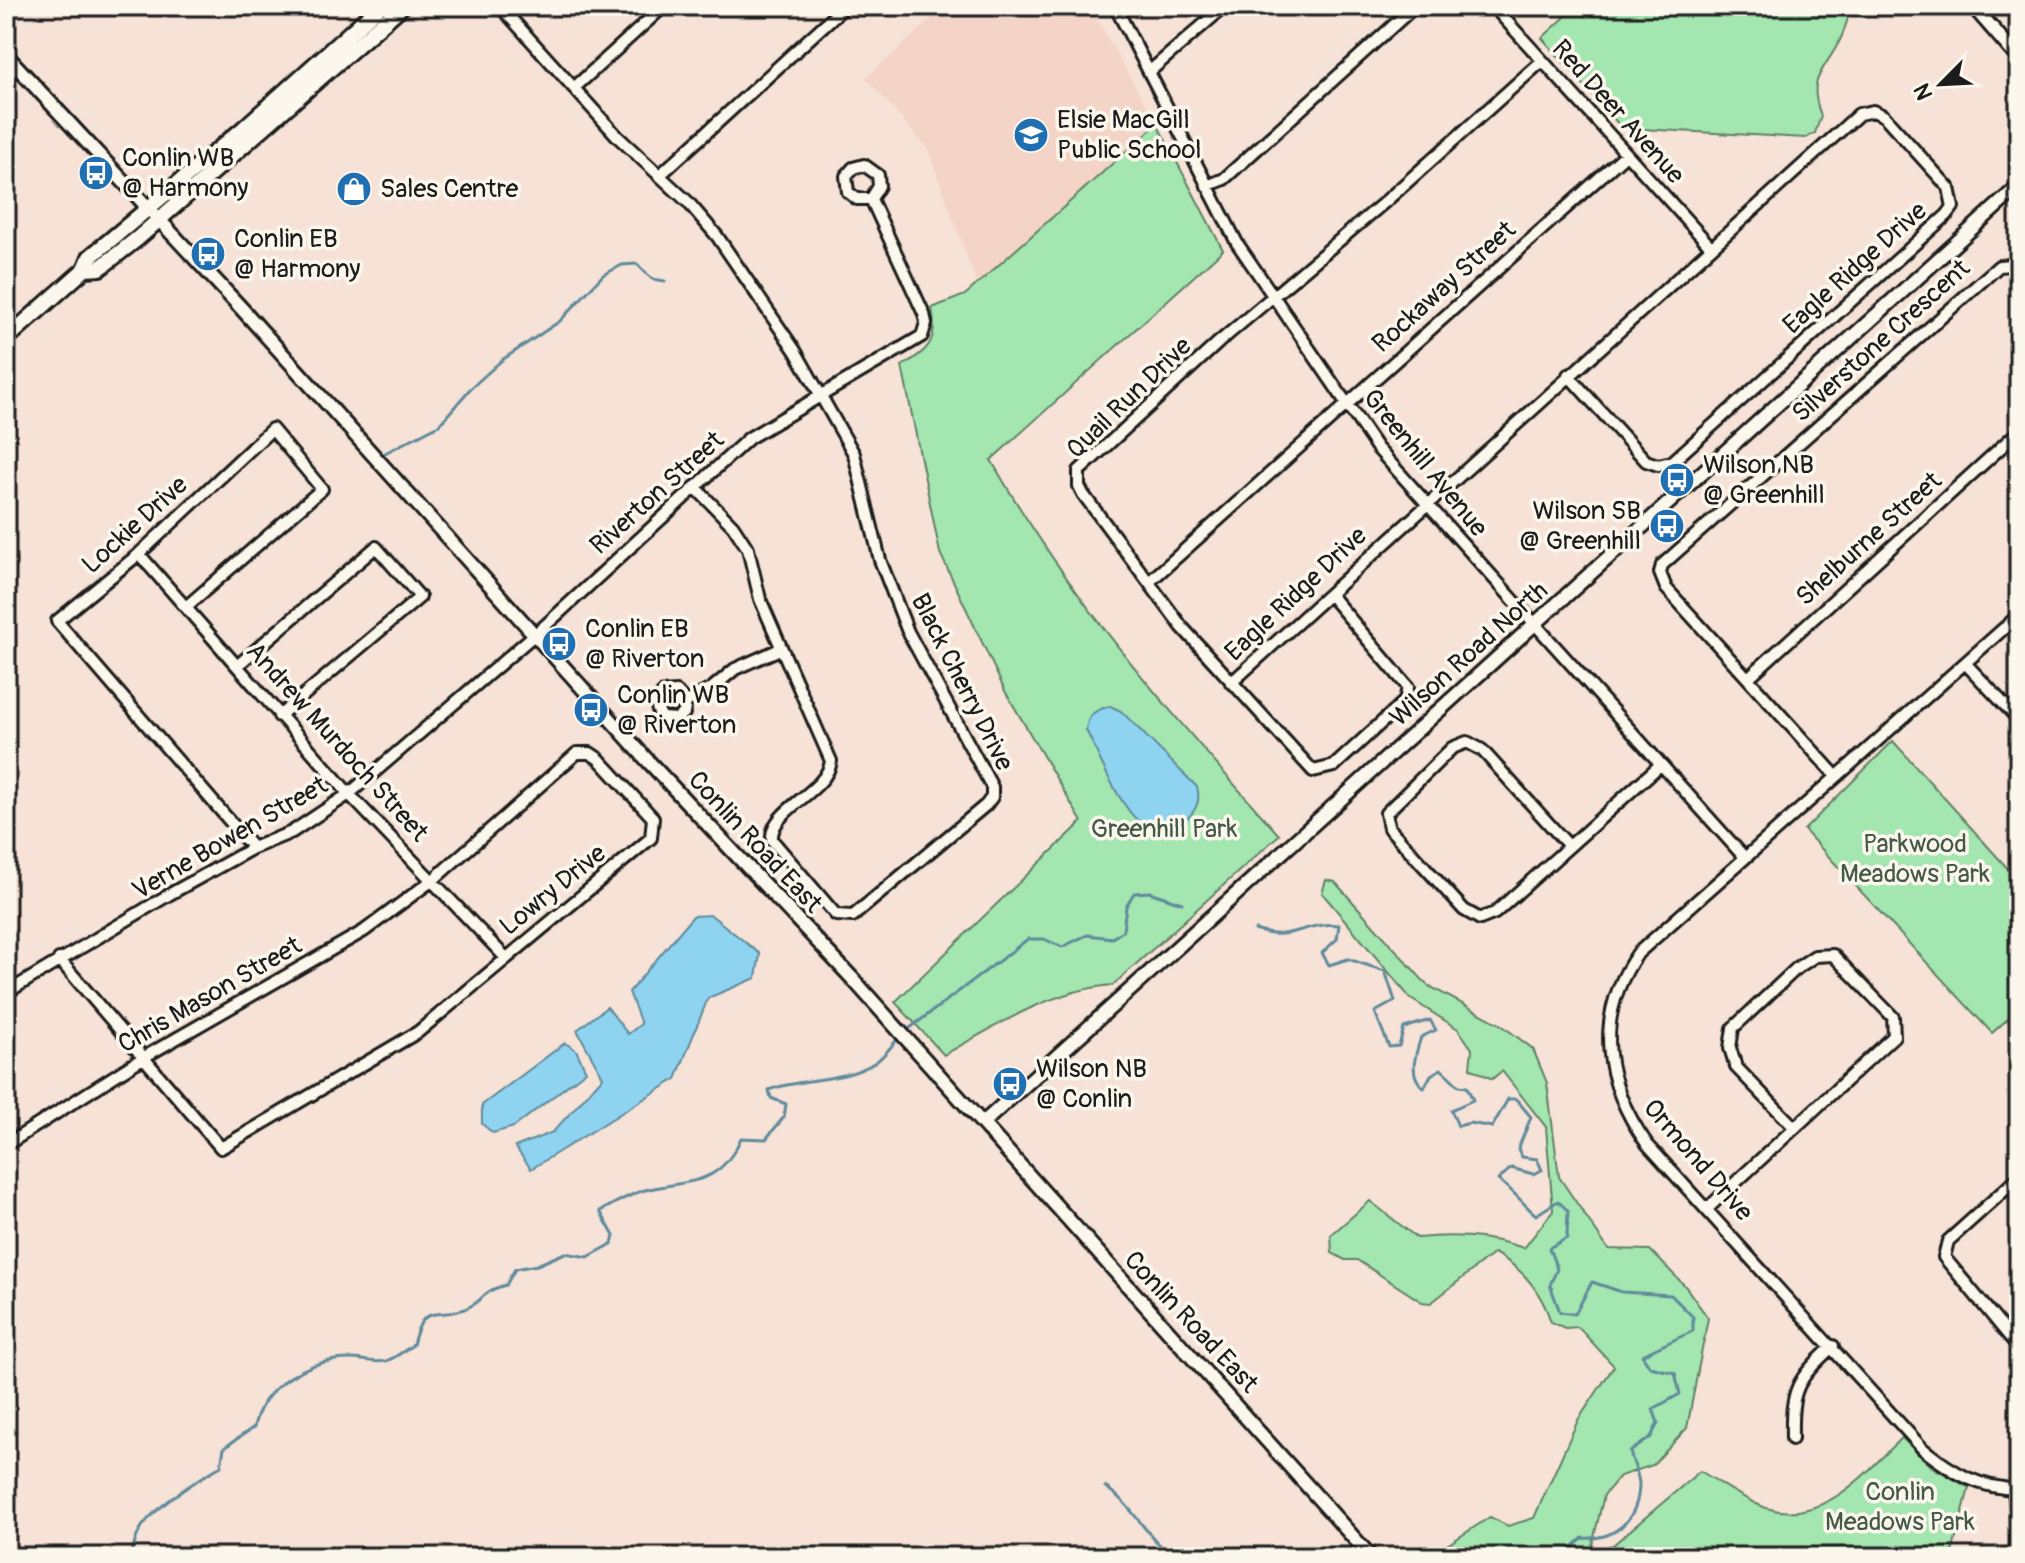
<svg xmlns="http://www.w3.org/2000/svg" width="2025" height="1563" font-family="Pangolin,sans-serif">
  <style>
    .built { fill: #f3d4c7 }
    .green { fill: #a3e6b0; stroke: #608166; stroke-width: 2 }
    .water { fill: #8ed3f0; stroke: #608a9b; stroke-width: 2 }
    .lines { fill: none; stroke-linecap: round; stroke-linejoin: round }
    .stream { stroke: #608a9b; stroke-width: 3 }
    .minor-casing { stroke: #1c1c1c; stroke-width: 16 }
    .tertiary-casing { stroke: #1c1c1c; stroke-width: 18 }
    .secondary-casing { stroke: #1c1c1c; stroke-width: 20 }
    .minor { stroke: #fbf7ec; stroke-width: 10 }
    .tertiary { stroke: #fbf7ec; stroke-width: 12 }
    .secondary { stroke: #fbf7ec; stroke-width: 14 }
    .labels { text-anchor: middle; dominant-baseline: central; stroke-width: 7; stroke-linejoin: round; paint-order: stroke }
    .street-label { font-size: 26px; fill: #1c1c1c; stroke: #fbf7ec }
    .poi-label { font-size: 26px; fill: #1c1c1c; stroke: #fbf7ec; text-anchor: start }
    .park-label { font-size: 26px; fill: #445948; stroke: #fbf7ec }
  </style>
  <rect width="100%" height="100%" fill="#f6e2d6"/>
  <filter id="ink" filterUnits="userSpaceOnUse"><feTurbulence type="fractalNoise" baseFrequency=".0125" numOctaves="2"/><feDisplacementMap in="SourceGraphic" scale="16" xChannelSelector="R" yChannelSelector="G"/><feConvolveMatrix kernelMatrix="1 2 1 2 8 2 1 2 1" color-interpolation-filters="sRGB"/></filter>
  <g filter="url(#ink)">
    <path class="built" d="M946,6H1089L1157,124L977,284L927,147L866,78Z"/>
    <path class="green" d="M1577,6H1851C1848,18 1845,31 1839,42C1822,74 1807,78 1821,116L1815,133L1806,138L1622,128L1542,38Z
      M1157,124L1223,250L991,460C1072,602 1171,714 1279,835L1113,985C1051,990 997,1025 944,1055L895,1002L1082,822L1005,691L940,553L902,366C930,350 938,340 932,308L965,295Z
      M1893,741L2019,881V1009L1992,1033L1804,830Z
      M1326,880L1335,882L1427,985L1500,1024L1533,1049L1547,1083L1559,1177L1608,1249L1650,1250L1685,1286L1708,1318L1687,1428L1653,1465L1620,1476L1604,1495L1591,1550L1613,1545L1700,1471C1721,1483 1744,1500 1766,1508C1823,1526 1865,1473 1902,1438L1932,1467L1969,1488L1951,1557H1429L1490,1517L1508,1526L1534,1518L1578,1420L1614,1366L1578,1327L1565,1328L1551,1322C1541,1291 1523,1268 1494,1253L1431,1303L1422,1302L1357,1260H1345L1332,1253L1331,1235L1370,1201L1417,1238C1456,1234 1487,1236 1524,1248L1553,1211L1546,1127L1502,1071L1492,1079L1470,1068L1472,1049L1458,1029L1411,999L1322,893Z"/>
    <path class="water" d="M1110,706L1121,711L1197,787C1201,801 1196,810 1186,820C1140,870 1102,760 1086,730C1088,714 1095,710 1110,706Z
      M711,915L760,954L756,978L708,998L676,1079L531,1169L515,1147L553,1132L603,1077L577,1030L607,1007L628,1034L641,1024L629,992L693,916Z
      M565,1043L576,1050L586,1071L514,1127L493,1133L482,1124V1105Z"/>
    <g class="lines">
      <path class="stream" d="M385,453L439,425L470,389L502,360L560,321L603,275L622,265L637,264L652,279L665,281
        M1255,930C1292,943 1305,921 1339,925L1337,939L1322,953L1329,965L1348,959L1385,971L1395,1001L1375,1012L1389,1047L1399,1046L1404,1028L1430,1020L1436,1030L1421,1037C1416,1054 1407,1074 1424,1088L1431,1075L1441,1069L1459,1086L1467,1087L1473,1100L1451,1110L1458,1126L1470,1123L1492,1127L1508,1099H1516L1531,1117L1518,1149L1522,1157L1537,1159L1542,1170L1533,1174L1511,1168L1498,1180C1515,1191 1521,1203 1536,1215L1558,1201L1568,1211L1567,1238L1549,1248L1557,1269L1550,1285L1560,1312L1575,1314L1592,1282L1622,1292L1671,1295L1693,1317V1331L1642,1355L1650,1367L1675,1373L1680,1394L1653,1409L1658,1423L1651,1437L1630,1452C1633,1462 1638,1474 1639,1483C1639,1518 1617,1540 1583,1538L1561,1557
        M910,1028L1028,939H1044L1062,947L1087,935L1112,938L1123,931L1126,906L1134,893L1149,892L1182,903
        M1105,1487C1134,1505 1146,1539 1175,1557
        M128,1557C134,1549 134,1543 138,1534C147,1511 200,1478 221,1466L224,1448L254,1427C262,1386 308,1360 348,1359C361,1358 373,1364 386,1361C395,1358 405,1350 413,1345C424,1298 437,1323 469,1307C485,1300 479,1292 506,1285L515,1269L537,1265L565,1253L588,1257L612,1244L614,1236L600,1211C614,1204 630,1194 645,1190C689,1179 719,1188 741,1138L766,1139L784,1117L786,1104L771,1098L769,1090C802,1078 844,1082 874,1063C883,1058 890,1047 897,1040"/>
      <defs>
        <path id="minor" d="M500,6L618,137L688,202L717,236L796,352L854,454L880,560L908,632L992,787V797L986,805L853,916L836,915L772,840C769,809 827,793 831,761L760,599L748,549L733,526L695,487
          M1115,6L1237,243L1377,448L1745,858
          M1493,6L1711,247
          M1149,72L1225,6
          M574,88L664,6
          M659,176L845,6
          M1207,186L1224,179L1415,6
          M139,554L349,794L505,957
          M1149,582L1626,154
          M1330,595L1408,687L1405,701L1334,766L1313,771L1182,627L1083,494L1079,486V471L1219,342L1386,201L1542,61
          M187,606L322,489L272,429L139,554L57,621L253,848
          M2019,615L1638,953C1593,1017 1604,1083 1647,1144L1923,1449C1953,1473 1980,1489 2019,1489
          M1966,664L2019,720
          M238,665L376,547L420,597L279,716
          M1748,678L2019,431
          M1231,683L1859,114L1873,111L1884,116L1949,188L1953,207L1947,215L1672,462L1658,465L1646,461L1568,375
          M686,702L684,713L677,719L663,718C655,710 655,701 663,693L677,692L686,702L711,689L735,669L780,649
          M1836,776L1666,588L1660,573L1662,565L1999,266L2011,265L2019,271
          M1569,846L1482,750L1467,742L1452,748L1386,813L1389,828L1464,910L1480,919L1495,913L1659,766
          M6,993L170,894L253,848L292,832L349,794L548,623L749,438L922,336L926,323L924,314L871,199L879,186L878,175L864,165L853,168L846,176L848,192L857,199H871
          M6,1145L146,1056L364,931L434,879L577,753H590L599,759L653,818L651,838L418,1032L221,1148L59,959
          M2019,1177L1948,1241L1944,1257L2019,1348
          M1708,1208L1894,1036L1893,1017L1833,955L1815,956L1797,968L1733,1028L1730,1048L1736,1067L1795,1128
          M1792,1439C1791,1389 1796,1380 1833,1346
          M2014,1489L2019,1542"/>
        <path id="tertiary" d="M1973,6L2019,59
          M6,55L242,309L648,761L851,977L1371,1557
          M983,1123L2019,186"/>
        <path id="secondary" d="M85,269L100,268L137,239L402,6
          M6,339L85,269L90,257L243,129L380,6"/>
      </defs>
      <use href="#minor" class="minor-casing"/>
      <use href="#tertiary" class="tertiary-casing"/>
      <use href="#secondary" class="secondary-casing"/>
      <use href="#minor" class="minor"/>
      <use href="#tertiary" class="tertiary"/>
      <use href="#secondary" class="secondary"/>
    </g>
  </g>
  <defs>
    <symbol id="school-disc" viewBox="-11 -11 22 22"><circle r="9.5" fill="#1f6fb2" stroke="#fbf7ec"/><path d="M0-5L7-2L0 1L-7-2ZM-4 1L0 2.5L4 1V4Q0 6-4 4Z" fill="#fff"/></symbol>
    <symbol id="bus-disc" viewBox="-11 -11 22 22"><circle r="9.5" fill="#1f6fb2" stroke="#fbf7ec"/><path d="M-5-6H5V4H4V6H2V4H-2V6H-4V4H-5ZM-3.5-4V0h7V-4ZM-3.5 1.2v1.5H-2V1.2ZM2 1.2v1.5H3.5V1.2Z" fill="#fff"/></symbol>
    <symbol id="shop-disc" viewBox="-11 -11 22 22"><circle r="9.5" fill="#1f6fb2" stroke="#fbf7ec"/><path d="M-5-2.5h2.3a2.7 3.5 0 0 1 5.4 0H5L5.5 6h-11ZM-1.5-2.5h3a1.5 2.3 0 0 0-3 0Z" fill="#fff"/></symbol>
  </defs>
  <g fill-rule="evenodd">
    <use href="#school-disc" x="1011" y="115" width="40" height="40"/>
    <use href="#bus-disc" x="76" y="153" width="40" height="40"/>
    <use href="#shop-disc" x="334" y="169" width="40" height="40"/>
    <use href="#bus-disc" x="188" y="234" width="40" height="40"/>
    <use href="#bus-disc" x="1657" y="460" width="40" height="40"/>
    <use href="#bus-disc" x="1647" y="506" width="40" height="40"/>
    <use href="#bus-disc" x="539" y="624" width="40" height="40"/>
    <use href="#bus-disc" x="571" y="690" width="40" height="40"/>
    <use href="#bus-disc" x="990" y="1064" width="40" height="40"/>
  </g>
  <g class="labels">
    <g class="street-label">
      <text transform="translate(1618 112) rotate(48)">Red Deer Avenue</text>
      <text transform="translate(1855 268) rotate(-42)">Eagle Ridge Drive</text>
      <text transform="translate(1444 287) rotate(-42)">Rockaway Street</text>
      <text transform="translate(1881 341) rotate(-42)">Silverstone Crescent</text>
      <text transform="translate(1129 398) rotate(-44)">Quail Run Drive</text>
      <text transform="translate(1425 463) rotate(51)">Greenhill Avenue</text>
      <text transform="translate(657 493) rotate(-42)">Riverton Street</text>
      <text transform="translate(135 525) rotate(-42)">Lockie Drive</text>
      <text transform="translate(1869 539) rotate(-42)">Shelburne Street</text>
      <text transform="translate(1296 594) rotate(-43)">Eagle Ridge Drive</text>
      <text transform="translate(1469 654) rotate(-42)">Wilson Road North</text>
      <text transform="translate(962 682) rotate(63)">Black Cherry Drive</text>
      <text transform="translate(337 742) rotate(48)">Andrew Murdoch Street</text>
      <text transform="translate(230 838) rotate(-30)">Verne Bowen Street</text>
      <text transform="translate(755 842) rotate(47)">Conlin Road East</text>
      <text transform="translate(553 890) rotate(-39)">Lowry Drive</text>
      <text transform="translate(210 995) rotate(-30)">Chris Mason Street</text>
      <text transform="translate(1698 1160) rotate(49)">Ormond Drive</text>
      <text transform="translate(1191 1322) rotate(47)">Conlin Road East</text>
    </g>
    <g class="poi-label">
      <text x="1057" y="120">Elsie MacGill<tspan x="1057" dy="30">Public School</tspan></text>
      <text x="122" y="158">Conlin WB<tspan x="122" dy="30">@ Harmony</tspan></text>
      <text x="380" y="189">Sales Centre</text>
      <text x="234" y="239">Conlin EB<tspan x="234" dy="30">@ Harmony</tspan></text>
      <text x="1703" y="465">Wilson NB<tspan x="1703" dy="30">@ Greenhill</tspan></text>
      <text x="1641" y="511" text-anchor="end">Wilson SB<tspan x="1641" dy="30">@ Greenhill</tspan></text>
      <text x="585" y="629">Conlin EB<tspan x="585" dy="30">@ Riverton</tspan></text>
      <text x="617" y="695">Conlin WB<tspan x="617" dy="30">@ Riverton</tspan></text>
      <text x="1036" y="1069">Wilson NB<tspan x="1036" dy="30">@ Conlin</tspan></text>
    </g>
    <g class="park-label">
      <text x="1164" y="829">Greenhill Park</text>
      <text x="1915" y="844">Parkwood<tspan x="1915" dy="30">Meadows Park</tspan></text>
      <text x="1900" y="1492">Conlin<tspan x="1900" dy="30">Meadows Park</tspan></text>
    </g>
  </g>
  <rect width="2025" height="1563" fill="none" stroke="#fbf7ec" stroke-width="32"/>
  <rect x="16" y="16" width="1993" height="1531" fill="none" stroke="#1c1c1c" stroke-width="3" filter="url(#ink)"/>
  <g transform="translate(1941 84) rotate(246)" stroke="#fbf7ec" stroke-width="6" paint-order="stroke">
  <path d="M0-6L14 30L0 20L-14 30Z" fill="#1c1c1c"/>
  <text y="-12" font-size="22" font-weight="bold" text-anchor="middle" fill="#1c1c1c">N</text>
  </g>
</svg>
